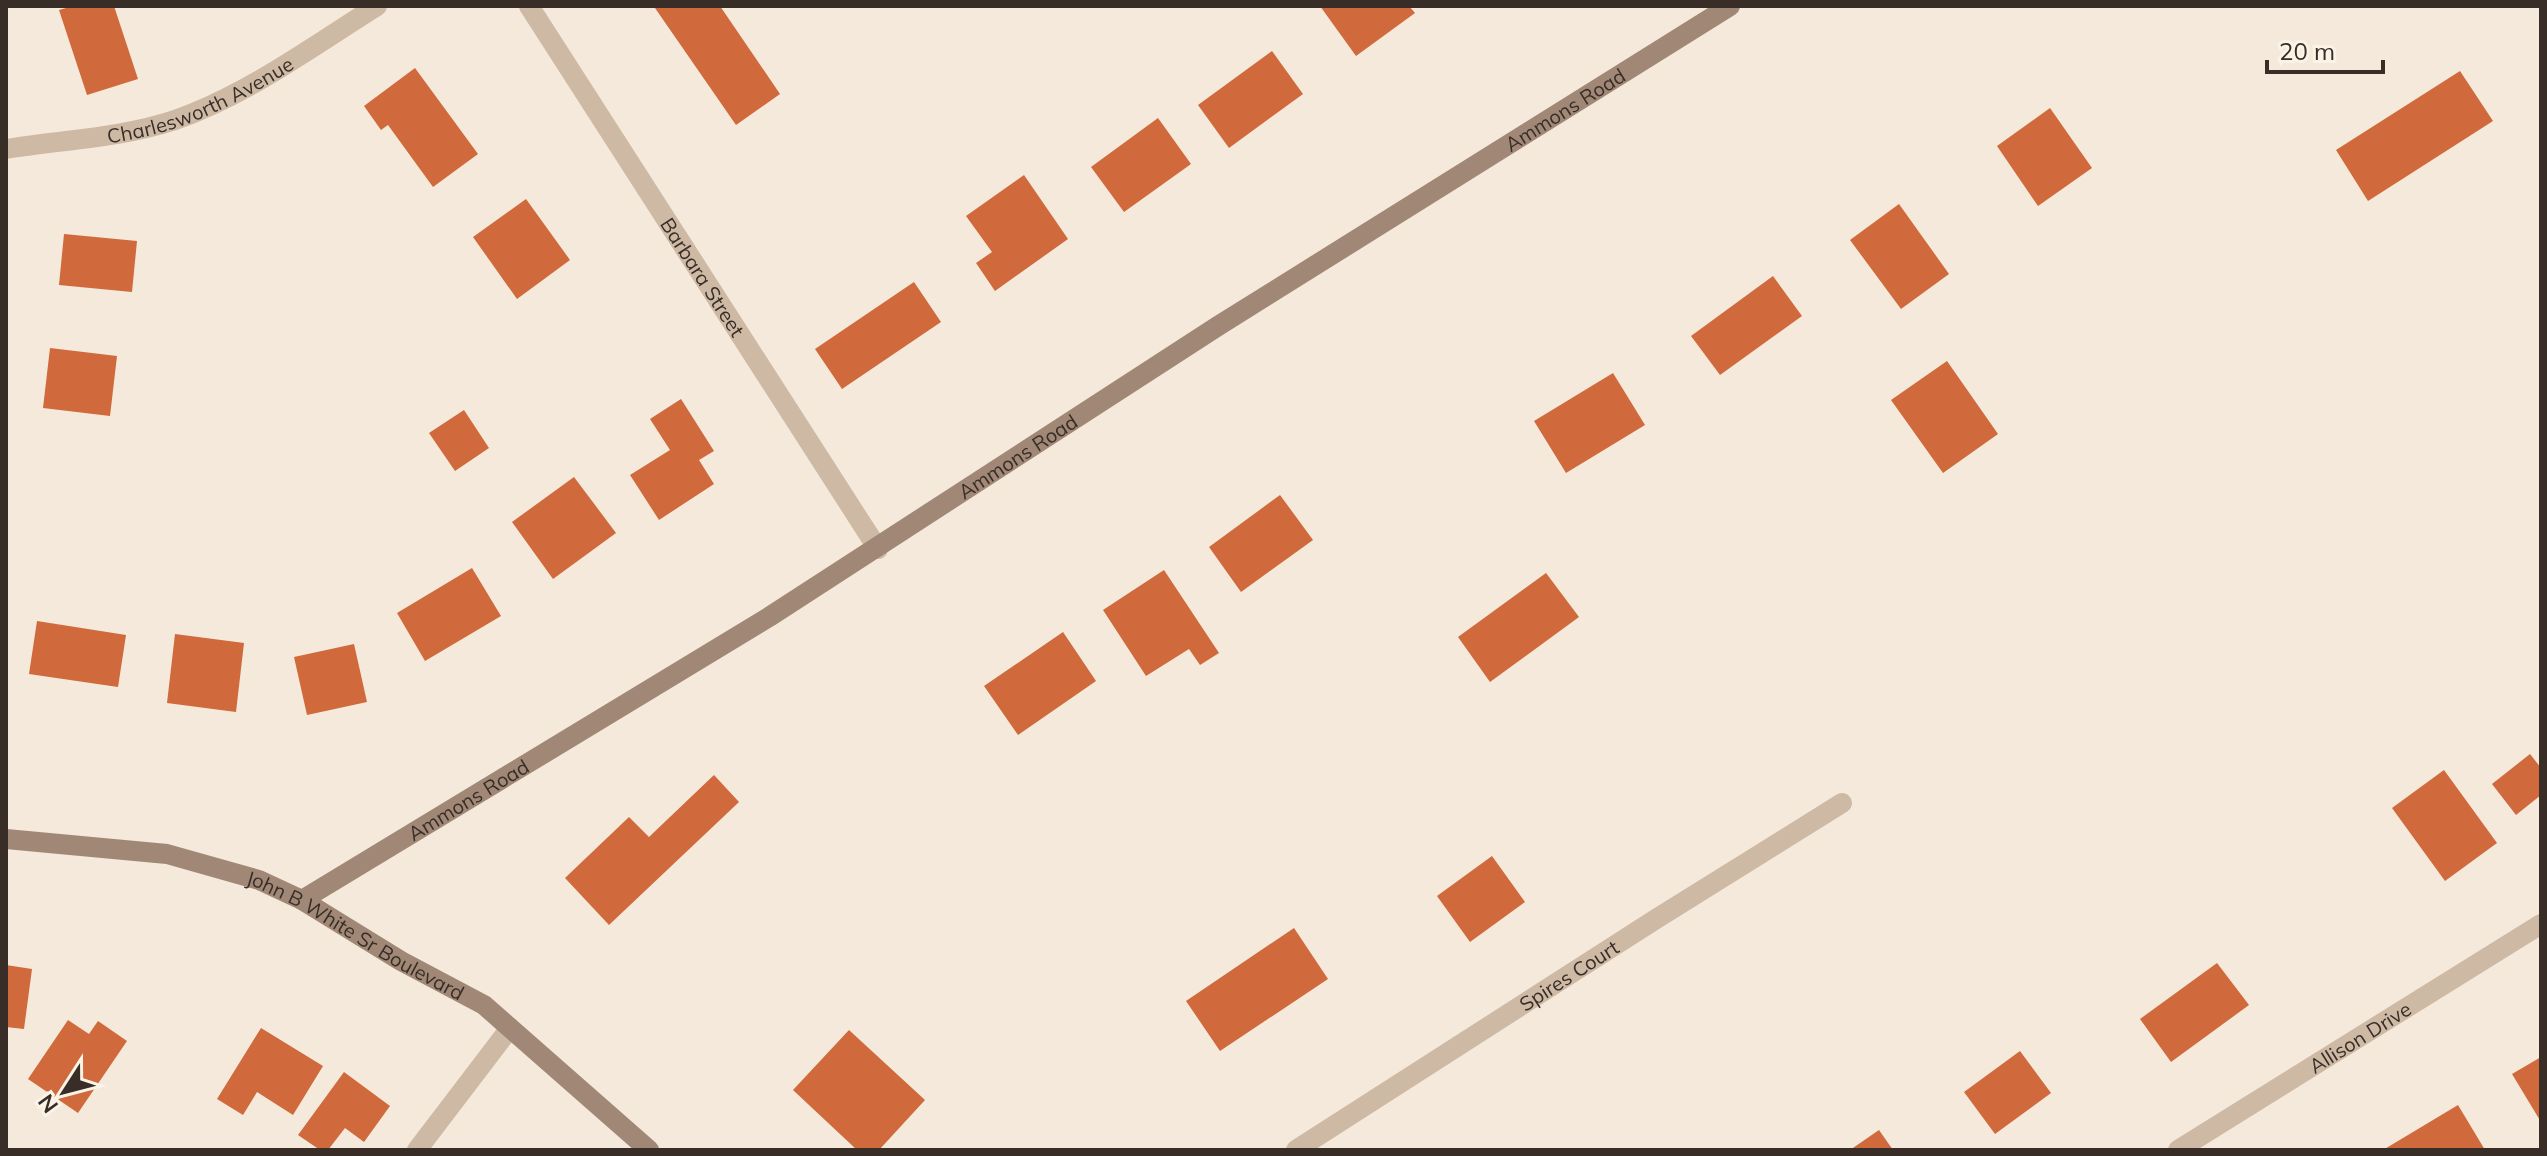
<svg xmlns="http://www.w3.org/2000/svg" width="2547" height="1156" font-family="Mulish,sans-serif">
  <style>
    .building { fill: #d0693b }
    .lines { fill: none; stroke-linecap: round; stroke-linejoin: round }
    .street { stroke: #cdb9a4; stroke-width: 20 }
    .secondary { stroke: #a18876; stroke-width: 20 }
    .labels { text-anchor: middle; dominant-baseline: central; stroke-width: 6; stroke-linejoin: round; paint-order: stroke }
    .street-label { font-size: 20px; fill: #382d27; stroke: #fbf3e6 }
  </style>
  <rect width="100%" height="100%" fill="#f4e9da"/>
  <path class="building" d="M73,6H114L138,79L87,95L59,10Z
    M659,6H720L780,94L736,125L655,8Z
    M1320,6H1409L1415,13L1356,56Z
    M1272,51L1303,94L1229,148L1198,105Z
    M415,68L478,154L433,187L388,125L381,130L364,106Z
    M2460,71L2493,121L2368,201L2336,150Z
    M2050,108L2092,168L2038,206L1997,146Z
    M1158,118L1191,164L1124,212L1091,167Z
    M1024,175L1068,239L995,291L976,263L992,252L966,216Z
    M526,199L570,260L517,299L473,237Z
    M1899,204L1949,274L1901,309L1850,240Z
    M64,234L137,241L132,292L59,285Z
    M1773,276L1802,316L1720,375L1691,336Z
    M914,282L941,322L842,389L815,349Z
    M50,348L117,356L110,416L43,408Z
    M1947,361L1998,434L1943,473L1891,400Z
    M1613,373L1645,425L1566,473L1534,421Z
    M681,399L714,451L699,460L714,484L659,520L630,475L670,450L650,419Z
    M464,410L489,448L455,471L429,433Z
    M574,477L616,533L553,579L512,522Z
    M1280,495L1313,540L1241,592L1209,547Z
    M472,568L501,616L425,661L397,613Z
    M1164,570L1219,653L1200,665L1189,649L1146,676L1103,610Z
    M1546,573L1579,617L1490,682L1458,637Z
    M37,621L126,635L118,687L29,674Z
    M1063,632L1096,681L1018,735L984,686Z
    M175,634L244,643L236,712L167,703Z
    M354,644L367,702L307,715L294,657Z
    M2530,754L2541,768V795L2516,815L2492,784Z
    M2444,770L2497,843L2445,881L2392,808Z
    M714,775L739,802L609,925L565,878L629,817L649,837Z
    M1492,856L1525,902L1470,942L1437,896Z
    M1294,928L1328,979L1220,1051L1186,1001Z
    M2217,963L2249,1005L2171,1062L2140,1019Z
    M6,965L32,969L24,1029L6,1027Z
    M68,1020L89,1034L98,1021L127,1041L78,1113L28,1079Z
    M261,1028L323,1066L293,1115L257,1092L243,1115L217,1099Z
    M849,1030L925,1100L879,1150H857L793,1090Z
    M2020,1051L2051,1093L1995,1134L1964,1092Z
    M2541,1057V1122L2512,1074Z
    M344,1072L390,1106L364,1142L345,1128L328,1150H320L298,1135Z
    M2458,1105L2485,1150H2383Z
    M1879,1130L1893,1150H1850Z"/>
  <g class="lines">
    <g class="street">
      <path id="s1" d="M529,6L878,549"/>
      <path id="s2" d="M6,149C61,140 121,138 175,120C247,95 313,46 377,6"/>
      <path d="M417,1150L510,1028"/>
      <path id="s3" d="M1296,1150L1656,919L1842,803"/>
      <path id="s4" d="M2178,1150L2541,924"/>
    </g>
    <g class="secondary">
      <path id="s5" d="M6,839L167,854L259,880L302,900L401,961L484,1005L649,1150"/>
      <path id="s6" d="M302,900L769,617L1218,326L1730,6"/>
    </g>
  </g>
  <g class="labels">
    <g class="street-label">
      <text stroke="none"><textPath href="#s2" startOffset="202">Charlesworth Avenue</textPath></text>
      <text stroke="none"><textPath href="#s6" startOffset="1490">Ammons Road</textPath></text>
      <text stroke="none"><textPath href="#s1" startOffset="322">Barbara Street</textPath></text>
      <text stroke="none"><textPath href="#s6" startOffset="842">Ammons Road</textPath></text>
      <text stroke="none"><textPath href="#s6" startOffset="194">Ammons Road</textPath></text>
      <text stroke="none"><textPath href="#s5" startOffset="368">John B White Sr Boulevard</textPath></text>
      <text stroke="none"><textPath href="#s3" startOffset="324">Spires Court</textPath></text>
      <text stroke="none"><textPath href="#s4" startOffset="214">Allison Drive</textPath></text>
    </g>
  </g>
  <rect width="2547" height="1156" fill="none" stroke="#382d27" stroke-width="16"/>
  <g transform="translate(64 1092) rotate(234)" stroke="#fbf3e6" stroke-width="6" paint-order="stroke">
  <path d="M0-6L14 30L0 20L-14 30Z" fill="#382d27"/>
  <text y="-12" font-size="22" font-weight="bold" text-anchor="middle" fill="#382d27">N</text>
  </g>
  <path d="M2267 60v12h116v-12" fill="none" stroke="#382d27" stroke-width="4"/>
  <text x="2279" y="60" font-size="24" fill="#382d27" stroke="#fbf3e6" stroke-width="6" paint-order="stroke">20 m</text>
</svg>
